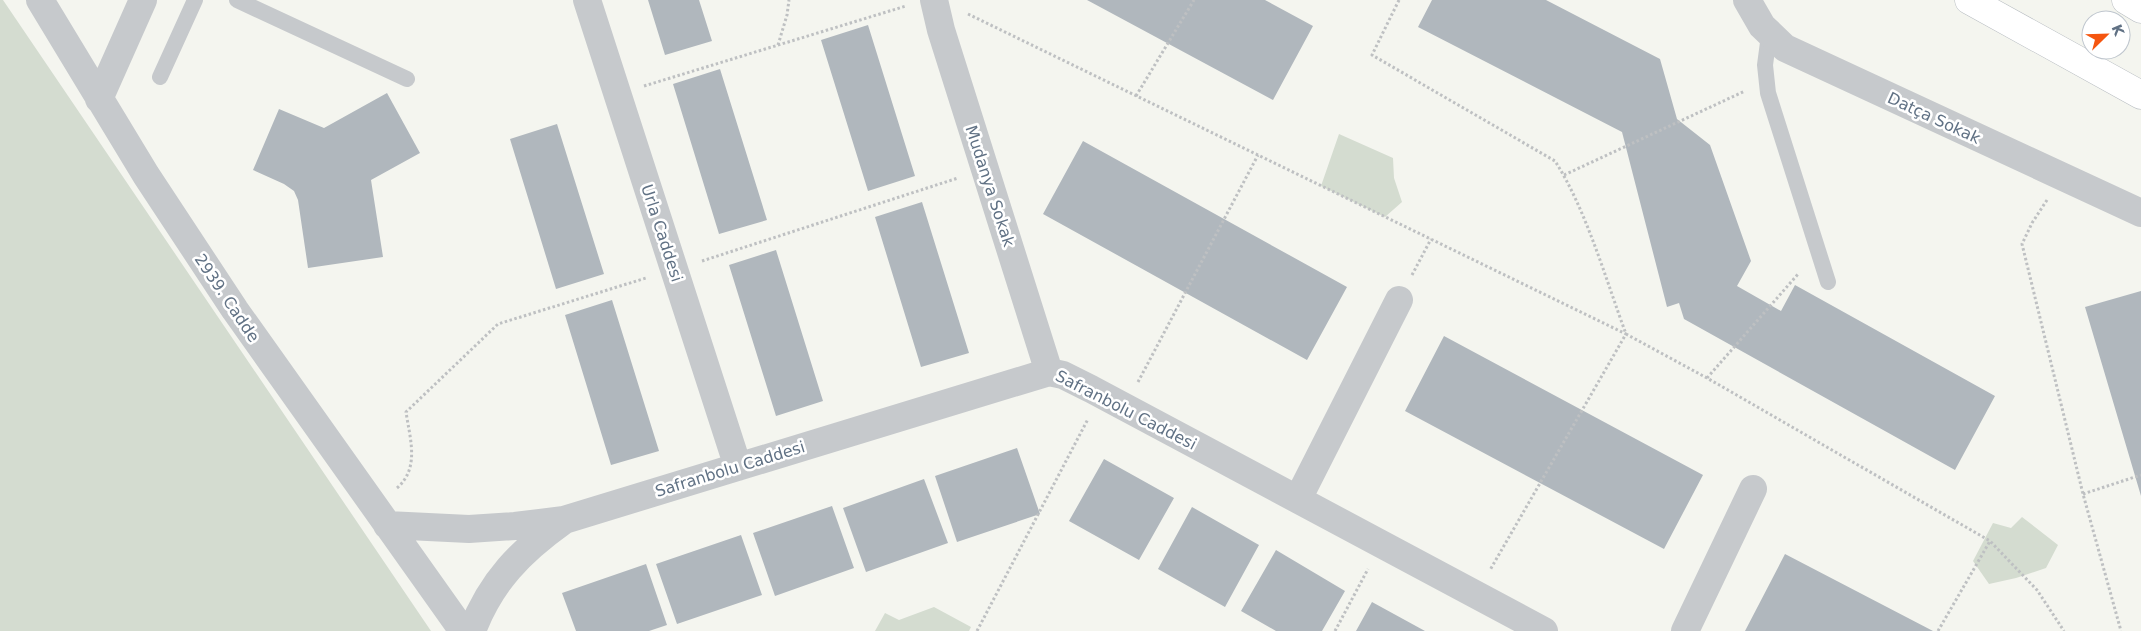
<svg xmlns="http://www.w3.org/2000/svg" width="2141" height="631" font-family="'DejaVu Sans',sans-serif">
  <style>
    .green { fill: #d4dcd0 }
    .building { fill: #b0b7bd }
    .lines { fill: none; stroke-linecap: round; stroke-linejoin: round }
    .secondary-casing { stroke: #b7bcc1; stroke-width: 29 }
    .path { stroke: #bec0c2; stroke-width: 3; stroke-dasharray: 2.5 2.5; stroke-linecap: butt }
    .service { stroke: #c6c9cc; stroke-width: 16 }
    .minor { stroke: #c6c9cc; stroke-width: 28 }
    .secondary { stroke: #fff; stroke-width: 28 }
    .labels { text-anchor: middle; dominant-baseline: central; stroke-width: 5; stroke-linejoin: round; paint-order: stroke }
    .street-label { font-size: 16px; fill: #607184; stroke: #fff }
  </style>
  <rect width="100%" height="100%" fill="#f4f5ef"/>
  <path class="green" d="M0,0H3L431,631H0Z
    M1339,134L1393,158L1394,178L1402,202L1385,217L1321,186Z
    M2022,517L2058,545L2046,568L2016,578L1989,584L1973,561L1993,523L2011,528Z
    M934,607L971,627L969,631H875L885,613L899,620Z"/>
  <path class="building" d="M648,0H699L712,41L665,55Z
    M1087,0H1265L1313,26L1273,100Z
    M1432,0H1546L1660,59L1677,119L1710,145L1751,261L1737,286L1781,311L1795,285L1995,396L1955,470L1684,319L1679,303L1667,307L1622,132L1418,27Z
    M868,25L915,176L868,191L821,40Z
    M720,69L767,220L719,234L673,84Z
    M387,93L420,153L371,180L383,257L308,268L298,200L294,191L284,184L253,170L279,109L324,128Z
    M557,124L604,274L556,289L510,139Z
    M1083,141L1347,287L1307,360L1043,214Z
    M922,202L969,353L921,367L875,217Z
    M776,250L823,401L776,416L729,265Z
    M2141,291V496L2085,307Z
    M612,300L659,451L611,465L565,315Z
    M1444,336L1703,475L1664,549L1405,411Z
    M1017,448L1040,514L957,542L935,476Z
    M1104,459L1174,498L1139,560L1069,521Z
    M924,479L948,543L866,572L843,508Z
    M832,506L854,568L775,596L753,533Z
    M1192,507L1259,545L1225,607L1158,569Z
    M741,535L762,595L677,624L656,564Z
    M1276,550L1345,591L1322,631H1276L1241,611Z
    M1785,554L1933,631H1745Z
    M646,564L667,625L649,631H576L562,593Z
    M1372,602L1425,631H1356Z"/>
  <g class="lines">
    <defs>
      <path id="secondary" d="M1969,0L2141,95
        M2126,0L2141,9"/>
    </defs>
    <use href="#secondary" class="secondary-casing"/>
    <path class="path" d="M1399,0L1372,55L1555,161C1586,209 1606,280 1626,334L1707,378L1990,541L2037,590L2064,631
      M968,14L1626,334L1490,570
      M778,45L787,15L789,0
      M644,86L906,6
      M1136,96L1194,0
      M1564,175L1745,91
      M2047,200L2032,223L2022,244L2083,494L2121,631
      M702,261L958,178
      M1412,275L1431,239
      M1707,378L1799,273
      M1138,382L1258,155
      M397,488C420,468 410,439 406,412L498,324L646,278
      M2083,494L2141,475
      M977,631L1088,419
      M1335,631L1368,569
      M1938,631L1990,541"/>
    <path class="service" d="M237,0L407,79
      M1769,35L1765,65L1768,93L1828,282
      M160,77L195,0"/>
    <path class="minor" d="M40,0L146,175L235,310L463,631
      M587,0L738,467
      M934,0L941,30L1049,372
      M1747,0L1762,26L1785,48L2141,213
      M99,99L143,0
      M1298,499L1399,300
      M387,525L469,529L515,526L564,520L1049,372L1063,375L1091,389L1544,631
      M472,631C491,581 521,551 563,521
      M1685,631L1753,489"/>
    <use href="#secondary" class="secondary"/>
  </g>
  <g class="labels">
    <g class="street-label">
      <text transform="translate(1934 118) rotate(25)">Datça Sokak</text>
      <text transform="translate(990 186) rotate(72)">Mudanya Sokak</text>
      <text transform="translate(662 233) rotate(72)">Urla Caddesi</text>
      <text transform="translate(227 298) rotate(56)">2939. Cadde</text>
      <text transform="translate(1126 410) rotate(27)">Safranbolu Caddesi</text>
      <text transform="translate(730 469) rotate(-17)">Safranbolu Caddesi</text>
    </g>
  </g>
  <g transform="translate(2106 35) rotate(67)"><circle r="24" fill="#ffffff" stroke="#bfc6ce"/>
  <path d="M0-4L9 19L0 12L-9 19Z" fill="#f5550f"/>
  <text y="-8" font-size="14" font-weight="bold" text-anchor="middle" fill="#607184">K</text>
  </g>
</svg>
